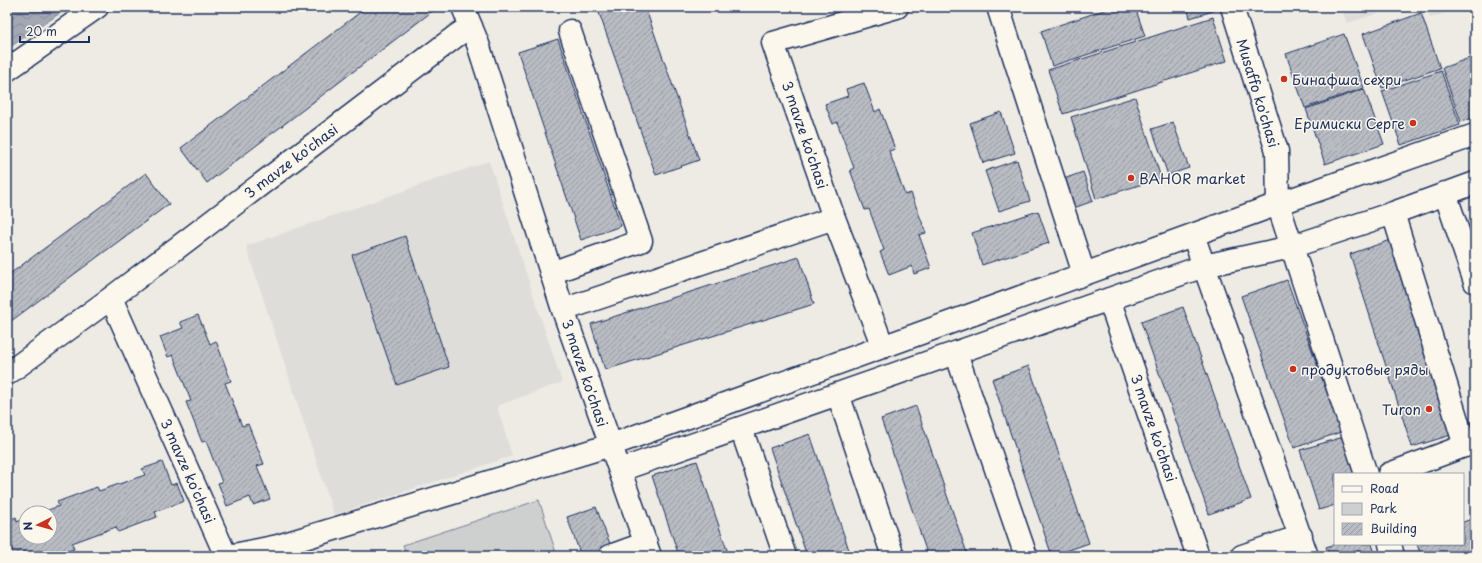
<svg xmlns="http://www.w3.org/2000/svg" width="1482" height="563" font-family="'Playpen Sans',sans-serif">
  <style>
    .built { fill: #deddda }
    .green { fill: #cecfcf; stroke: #747f96 }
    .water { fill: url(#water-waves); stroke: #6d7892 }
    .building { fill: url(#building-hatch); stroke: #1b2f5e }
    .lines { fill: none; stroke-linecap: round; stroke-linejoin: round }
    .minor-casing { stroke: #1b2f5e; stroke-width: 25 }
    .minor { stroke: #fbf7ec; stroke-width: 22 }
    .poi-dot { fill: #c8321e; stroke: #fbf7ec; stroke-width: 1.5 }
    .labels { text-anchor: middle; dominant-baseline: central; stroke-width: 3; stroke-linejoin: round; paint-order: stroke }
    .poi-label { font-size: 14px; fill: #1b2f5e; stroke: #fbf7ec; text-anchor: start }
    .street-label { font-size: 14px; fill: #1b2f5e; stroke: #fbf7ec }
  </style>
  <defs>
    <pattern id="water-waves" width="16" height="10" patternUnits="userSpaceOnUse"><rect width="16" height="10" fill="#a3a8b4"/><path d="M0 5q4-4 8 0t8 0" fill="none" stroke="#848996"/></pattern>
    <pattern id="building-hatch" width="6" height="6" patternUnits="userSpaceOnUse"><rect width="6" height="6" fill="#b9bcc3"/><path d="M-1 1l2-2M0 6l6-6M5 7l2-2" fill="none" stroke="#9699a2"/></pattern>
  </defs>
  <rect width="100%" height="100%" fill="#eeebe4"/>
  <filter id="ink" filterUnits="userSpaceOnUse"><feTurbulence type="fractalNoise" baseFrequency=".025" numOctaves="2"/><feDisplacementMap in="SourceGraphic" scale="8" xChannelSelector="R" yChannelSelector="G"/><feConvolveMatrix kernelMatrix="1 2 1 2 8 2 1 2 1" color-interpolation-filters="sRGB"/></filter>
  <g filter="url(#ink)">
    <path class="built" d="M1341,7H1399L1347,23Z
      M1425,7H1461L1431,18Z
      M489,161L562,382L497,406L512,456L334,515L246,246Z"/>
    <path class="green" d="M539,500L557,556H407L403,545Z"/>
    <path class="water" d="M7,7H69L7,49Z"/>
    <path class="building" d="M367,7H438L207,183L181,148Z
      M597,7H645L699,160L656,175Z
      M1113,7H1135L1145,36L1052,66L1041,31Z
      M1187,7H1212L1213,11L1190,18Z
      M1421,13L1440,68L1382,88L1363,34Z
      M1213,17L1227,61L1063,114L1048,70Z
      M1344,34L1364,88L1305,108L1286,54Z
      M558,39L621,226L581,240L518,52Z
      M1475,56V117L1461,122L1442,68Z
      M1441,71L1460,125L1401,145L1382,91Z
      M864,83L875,112L880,109L895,149L889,151L905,195L911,193L926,233L919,235L931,268L914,274L912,266L889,275L880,252L884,250L869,209L865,210L850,170L854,168L837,122L833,124L825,104L848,96L846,89Z
      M1364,89L1384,144L1325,164L1306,109Z
      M1135,97L1161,178L1096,199L1071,117Z
      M1001,112L1015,153L983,163L970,123Z
      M1173,122L1189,168L1168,175L1152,129Z
      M1017,160L1030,201L999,211L985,171Z
      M1083,172L1093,201L1071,209L1061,180Z
      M146,173L169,204L7,324V276Z
      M1038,211L1049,243L982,265L972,233Z
      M405,236L449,367L397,385L352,255Z
      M1391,240L1454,434L1412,447L1350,254Z
      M799,257L814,304L605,370L591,324Z
      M1287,280L1341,432L1294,448L1241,296Z
      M1183,307L1251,499L1209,514L1141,322Z
      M198,315L210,344L216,341L231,381L225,383L242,426L248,424L264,464L257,466L270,499L253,505L250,497L227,506L218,483L222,482L206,441L202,442L186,402L191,401L173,355L168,357L160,337L183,328L180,322Z
      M1029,366L1089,543L1052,556L992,379Z
      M916,406L968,556H928L881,419Z
      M810,434L851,556H807L770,448Z
      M1343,437L1355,474H1335V505L1319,510L1300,450Z
      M697,461L729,556H679L652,476Z
      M162,462L171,485L177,483L184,501L155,512L157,517L118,532L116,527L72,543L74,549L54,556H7V521L16,517L17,522L26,518V537H50V513H40L59,506L57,502L97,487L99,491L145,475L142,469Z
      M596,507L612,549L593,556H581L567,517Z
      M1475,518V556H1421L1417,544H1463V522Z
      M1335,544H1372L1376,556H1329L1326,547Z"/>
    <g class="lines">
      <defs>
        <path id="minor" d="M463,7L478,44L563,310L650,556
          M998,7L1084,274
          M1232,7L1277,151L1278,204L1366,474
          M7,70L97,7
          M1445,193L1475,282
          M1393,213L1465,446
          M1193,235L1307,556
          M551,273L641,241L570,31
          M111,298L226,556
          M1109,299L1198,556
          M563,310L834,218
          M883,347L834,218L773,43L897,7
          M956,353L1026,556
          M7,374L111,298L456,36L471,26
          M838,394L893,556
          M741,428L785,556
          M620,470L1204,266L1291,247L1393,213L1475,183
          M1389,474L1475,442
          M1390,544L1393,556
          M229,556L278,546L611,445L1278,204L1475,135
          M610,556L646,543
          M1242,556L1301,536"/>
      </defs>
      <use href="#minor" class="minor-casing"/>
      <use href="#minor" class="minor"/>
    </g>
  </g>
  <g class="poi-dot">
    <circle cx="1284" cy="79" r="4"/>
    <circle cx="1413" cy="123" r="4"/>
    <circle cx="1131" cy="178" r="4"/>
    <circle cx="1293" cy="369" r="4"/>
    <circle cx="1429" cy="409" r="4"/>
  </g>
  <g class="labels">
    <g class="poi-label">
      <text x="1292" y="79">Бинафша сехри</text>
      <text x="1405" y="123" text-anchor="end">Еримиски Серге</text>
      <text x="1139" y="178">BAHOR market</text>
      <text x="1301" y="369">продуктовые ряды</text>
      <text x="1421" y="409" text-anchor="end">Turon</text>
    </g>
    <g class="street-label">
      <text transform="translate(1258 93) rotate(73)">Musaffo ko'chasi</text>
      <text transform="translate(805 135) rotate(71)">3 mavze ko'chasi</text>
      <text transform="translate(291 161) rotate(-37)">3 mavze ko'chasi</text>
      <text transform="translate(585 373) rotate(71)">3 mavze ko'chasi</text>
      <text transform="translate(1154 428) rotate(71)">3 mavze ko'chasi</text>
      <text transform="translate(188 471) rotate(66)">3 mavze ko'chasi</text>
    </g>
  </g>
  <rect width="1482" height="563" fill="none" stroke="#fbf7ec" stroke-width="24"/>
  <rect x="12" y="12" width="1458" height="539" fill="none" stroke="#1b2f5e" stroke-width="1.5" filter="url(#ink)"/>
  <rect x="1334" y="473" width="130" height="72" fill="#fbf7ec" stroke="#a1a7b3"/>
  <rect x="1342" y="486" width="20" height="6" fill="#fbf7ec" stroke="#a1a7b3"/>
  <text x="1370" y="493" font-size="12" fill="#1b2f5e">Road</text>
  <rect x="1342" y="503" width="20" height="12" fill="#cecfcf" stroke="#a1a7b3"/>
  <text x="1370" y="513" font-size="12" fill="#1b2f5e">Park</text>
  <rect x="1342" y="523" width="20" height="12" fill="url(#building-hatch)" stroke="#a1a7b3"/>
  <text x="1370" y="533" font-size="12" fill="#1b2f5e">Building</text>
  <g transform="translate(38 525) rotate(264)"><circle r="19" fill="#fbf7ec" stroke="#a1a7b3"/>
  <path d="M0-3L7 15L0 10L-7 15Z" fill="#c8321e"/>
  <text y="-6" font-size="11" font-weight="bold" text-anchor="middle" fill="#1b2f5e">N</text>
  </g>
  <path d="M20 36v6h69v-6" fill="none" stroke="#1b2f5e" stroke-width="2"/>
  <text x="26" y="36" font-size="12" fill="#1b2f5e" stroke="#fbf7ec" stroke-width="3" paint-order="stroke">20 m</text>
</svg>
